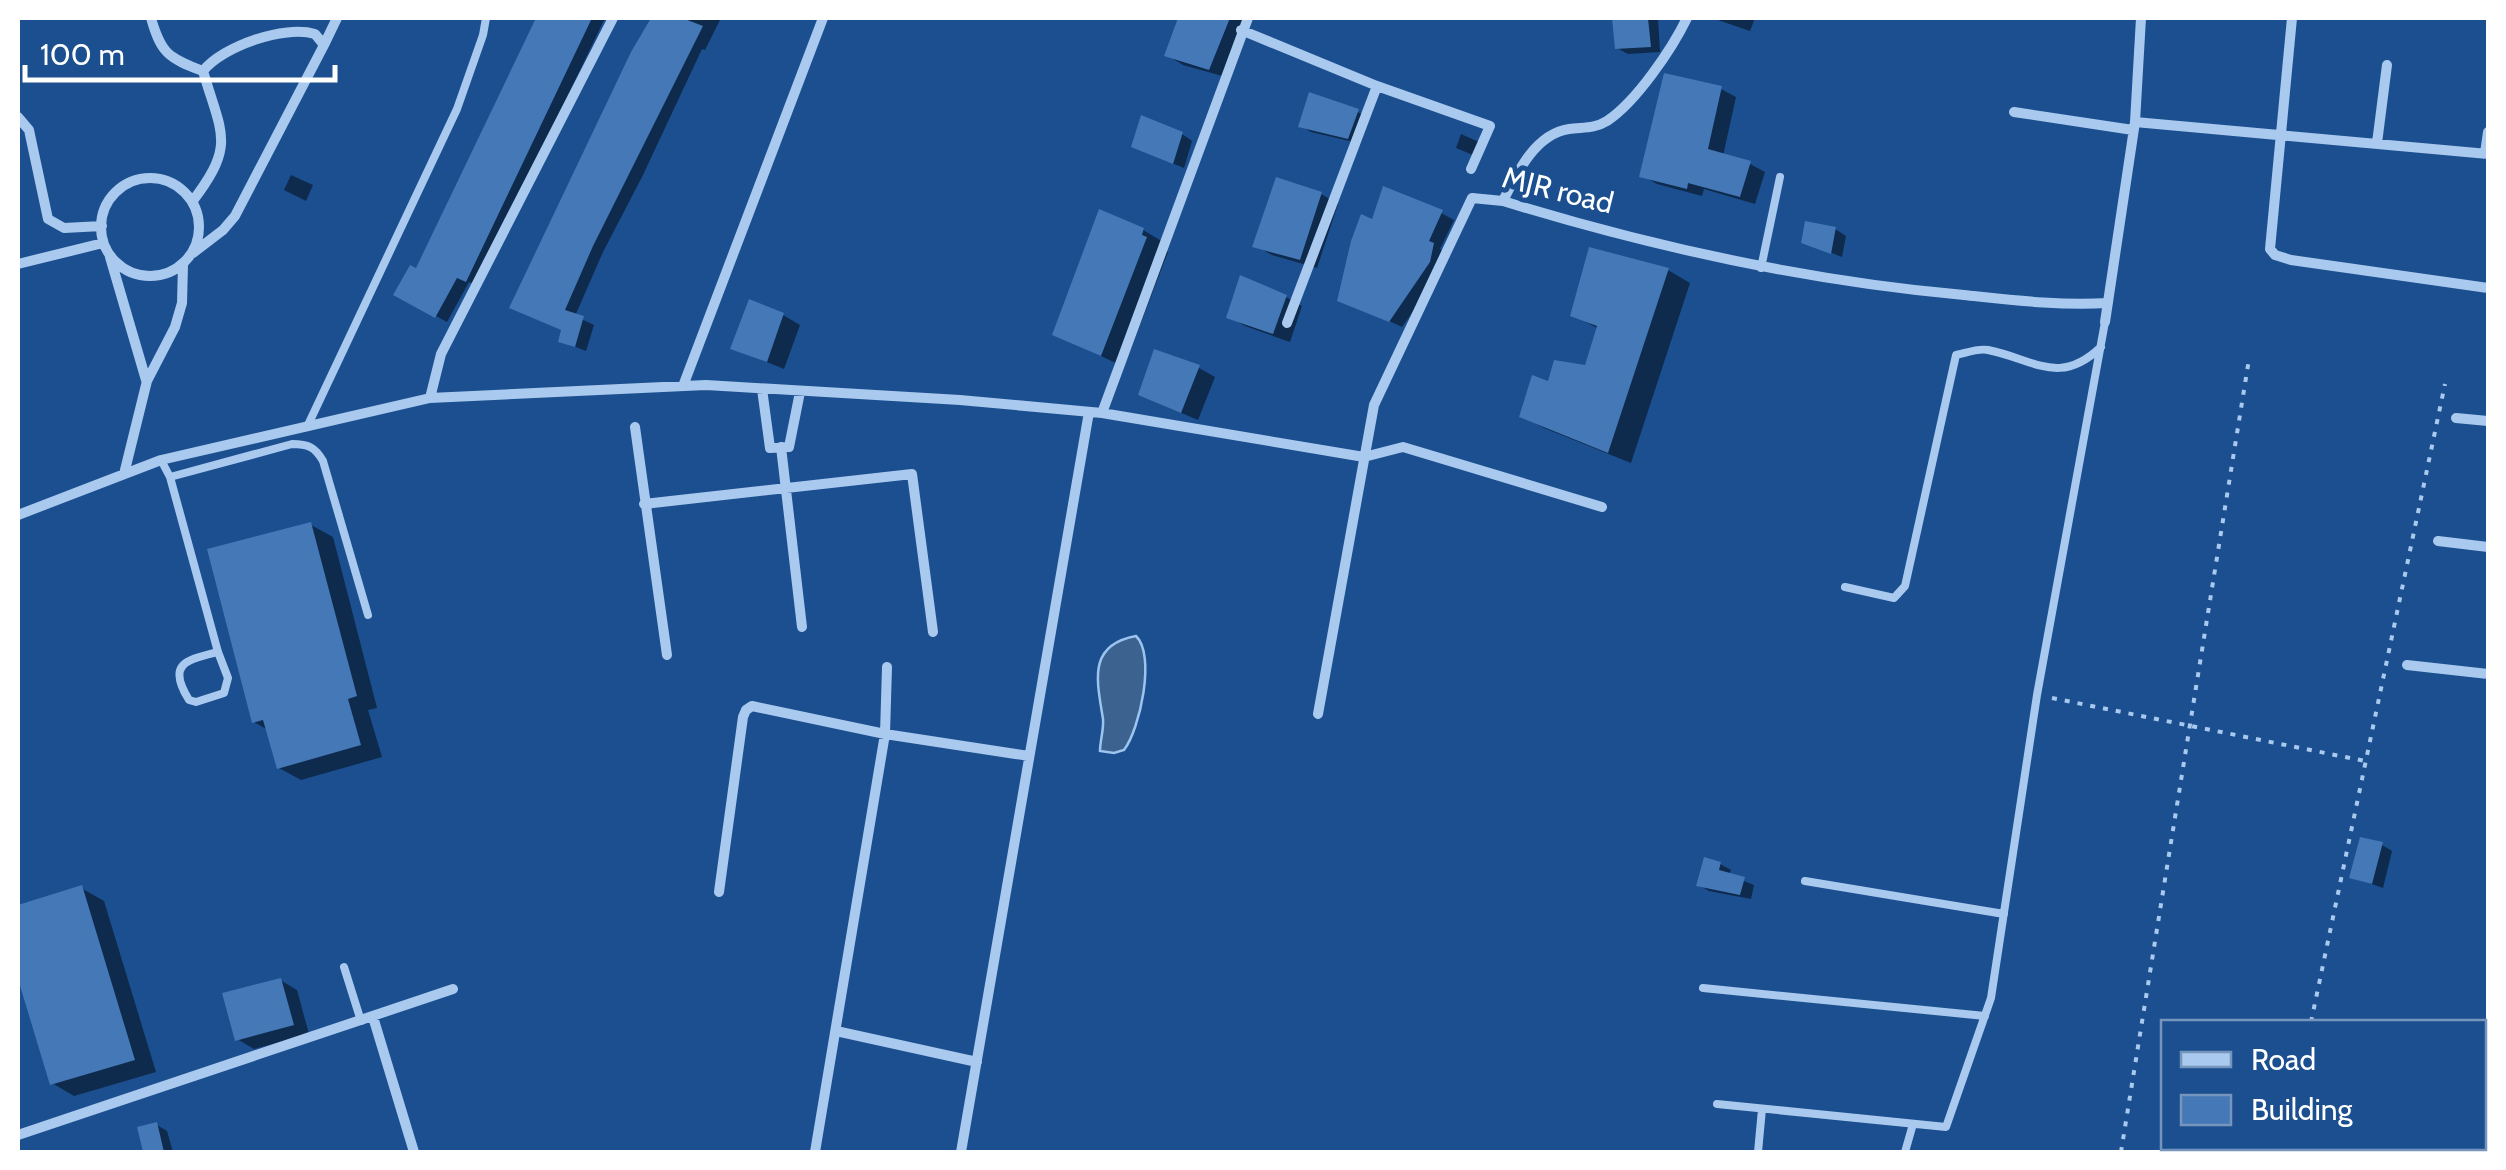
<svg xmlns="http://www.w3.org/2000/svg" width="2506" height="1170" font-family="Cabin,sans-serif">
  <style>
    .water { fill: #3c6290; stroke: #9cc4f0; stroke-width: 2.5 }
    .shadow { fill: #0007 }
    .building { fill: #4478b7 }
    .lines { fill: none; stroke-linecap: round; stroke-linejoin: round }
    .path { stroke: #a9c9ee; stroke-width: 4; stroke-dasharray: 5 8; stroke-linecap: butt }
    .service { stroke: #a9c9ee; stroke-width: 8 }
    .minor { stroke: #a9c9ee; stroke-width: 10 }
    .labels { text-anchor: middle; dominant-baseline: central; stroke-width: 10; stroke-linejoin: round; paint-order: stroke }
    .street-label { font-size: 30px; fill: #fff; stroke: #1b4f8f }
  </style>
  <rect width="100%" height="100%" fill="#1b4f8f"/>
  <path class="water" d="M1136,636C1156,655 1140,729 1124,750L1114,753L1100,751C1100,740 1104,730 1103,719C1097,681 1087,645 1136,636Z"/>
  <path class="shadow" d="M539,18H605L477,285L469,282L447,322L396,294L417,271Z
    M654,18H721L705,50L702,49L642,177L603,252L575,316L594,325L586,351L561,341L564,331L522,313Z
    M1181,18H1249L1226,77L1183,65L1167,55Z
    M1615,18H1658L1660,52L1628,54L1617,48Z
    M1712,18H1755L1750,31Z
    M1721,89L1736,97L1723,156L1750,164L1765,172L1755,204L1704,189L1702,196L1657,184L1642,175Z
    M1358,112L1368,118L1358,143L1311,132L1301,126Z
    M1182,134L1192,141L1184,168L1145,152Z
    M1461,134L1479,142L1473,155L1456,148Z
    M291,175L313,185L306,201L284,190Z
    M1321,194L1338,204L1317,268L1272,255L1256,246Z
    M1441,213L1454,220L1440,249L1446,252L1442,270L1402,327L1350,303L1374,222Z
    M1835,229L1846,236L1842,257L1804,242Z
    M1143,230L1165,243L1163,249L1168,252L1124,367L1055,334Z
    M1668,270L1690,283L1631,463L1544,428L1522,416L1549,384L1587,368L1599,329L1573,315Z
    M1286,297L1302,306L1290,342L1245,326L1229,316Z
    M783,315L800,325L784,369L733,348Z
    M1199,368L1215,377L1198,420L1158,403Z
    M311,525L333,537L377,708L368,710L382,757L301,780L279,768L268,730L254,722Z
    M2382,845L2392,851L2383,888L2352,877Z
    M1720,864L1731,870L1729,875L1754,885L1751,899L1709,891L1699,885Z
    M81,888L104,901L156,1072L74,1096L52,1083L18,970V907Z
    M280,980L297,990L309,1034L254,1049L237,1039Z
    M157,1125L167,1131L173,1152H146L140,1129Z"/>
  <path class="building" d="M536,18H592L466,282L457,278L435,318L393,295L410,265L416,268Z
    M651,18H682L703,26L593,246L565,310L584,316L575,347L558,342L561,330L509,308L631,52Z
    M1178,18H1230L1209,70L1164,56Z
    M1612,18H1648L1651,47L1615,49Z
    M1664,73L1722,86L1708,149L1751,161L1740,197L1688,183L1687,189L1639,177Z
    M1309,92L1359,109L1348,139L1298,127Z
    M1141,115L1183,132L1173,164L1131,147Z
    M1276,177L1322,192L1300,260L1252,247Z
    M1383,186L1443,210L1429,241L1434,243L1430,262L1389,322L1337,301L1351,241L1361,214L1372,219Z
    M1099,209L1144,228L1142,235L1147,237L1101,356L1052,335Z
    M1805,221L1836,227L1831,254L1801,243Z
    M1589,247L1669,268L1608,453L1519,417L1532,375L1548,381L1554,360L1585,365L1597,326L1570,316Z
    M1240,275L1287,295L1273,334L1226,318Z
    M749,299L784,313L767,362L730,349Z
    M1154,349L1200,365L1181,413L1138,395Z
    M311,522L357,696L348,699L361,745L277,769L263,720L252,723L207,549Z
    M2360,837L2383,842L2372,884L2349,878Z
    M1704,857L1721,862L1719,870L1745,877L1740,895L1696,886Z
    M82,885L135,1060L50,1085L18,979V905Z
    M281,978L294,1025L235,1041L222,993Z
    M157,1122L164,1152H143L137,1127Z"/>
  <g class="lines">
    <path class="path" d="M2052,698L2365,761
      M2311,1022L2445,384
      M2121,1152L2249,359
      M2284,1152L2285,1148"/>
    <path class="service" d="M1761,268L1780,177
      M307,427L457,109L483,35L486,18
      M161,460L170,477L218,652L228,678L224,693L196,702L189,700C166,663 187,660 218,652
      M170,477L292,444C308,444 315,447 323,461L368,615
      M1845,587L1894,598L1905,586L1956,355C1966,353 1978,348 1988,350C2034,359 2059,387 2101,347
      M1805,881L2004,914
      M344,967L361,1021
      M1703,988L1985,1016
      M1717,1104L1946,1127L1991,998L2037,695L2105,322
      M1758,1152L1762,1109
      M1905,1152L1913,1124"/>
    <path class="minor" d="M151,18C161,53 168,58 203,71
      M2292,18L2270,249L2275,255L2291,260L2488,288
      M1241,30L1377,86L1490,126L1471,169
      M324,45L337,18
      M2014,112L2133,130
      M18,117L29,130L48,219L64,228L102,226
      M2135,122L2488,154
      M2377,143L2387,65
      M2485,153L2488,132
      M101 227a49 49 0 1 1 98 0a49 49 0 1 1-98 0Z
      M1503,201C1517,173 1535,134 1569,129C1583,127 1594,129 1607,121C1636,102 1672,49 1687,18
      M192,202C236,144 222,136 203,71C223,46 284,25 315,34L324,45L235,216L223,230L193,253
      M110,257L146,380
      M18,264L103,243
      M2105,322L2135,122L2141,18
      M1287,323L1377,86
      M683,386L823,18
      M762,389L770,448L789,447L800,392
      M430,398L441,354L613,18
      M1102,413L1248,18
      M2456,418L2488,421
      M635,427L667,655
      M781,447L802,627
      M124,474L147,381L175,327L182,303L183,265
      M644,504L912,474L933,632
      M18,515L161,460L430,398L706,385L960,400L1102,413L1364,457L1403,447L1602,507
      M2438,541L2488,547
      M2407,665L2488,674
      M1318,714L1374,405L1472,198L1503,201C1653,247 1807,281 1964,295C2012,300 2060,306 2108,303
      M719,892L743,717L746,710L752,706L885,734L1029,756
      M373,1017L414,1152
      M836,1031L977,1062
      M18,1135L453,989
      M815,1152L885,734L887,667
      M961,1152L1089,412"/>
  </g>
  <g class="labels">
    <g class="street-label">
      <text transform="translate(1558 190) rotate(14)">MJR road</text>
    </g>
  </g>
  <rect width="2506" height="1170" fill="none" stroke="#ffffff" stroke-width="40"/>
  <rect x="2161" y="1020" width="325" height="130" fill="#1b4f8f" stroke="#7695bc" stroke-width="2.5"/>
  <rect x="2181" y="1052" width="50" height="15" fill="#a9c9ee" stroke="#7695bc" stroke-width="2.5"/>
  <text x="2251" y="1070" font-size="30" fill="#ffffff">Road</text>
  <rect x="2181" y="1095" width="50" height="30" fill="#4478b7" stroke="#7695bc" stroke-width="2.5"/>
  <text x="2251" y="1120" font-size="30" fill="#ffffff">Building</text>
  <path d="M25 65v15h310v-15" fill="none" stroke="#ffffff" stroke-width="5"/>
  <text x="40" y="65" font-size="30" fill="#ffffff" stroke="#1b4f8f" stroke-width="8" paint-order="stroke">100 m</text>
</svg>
